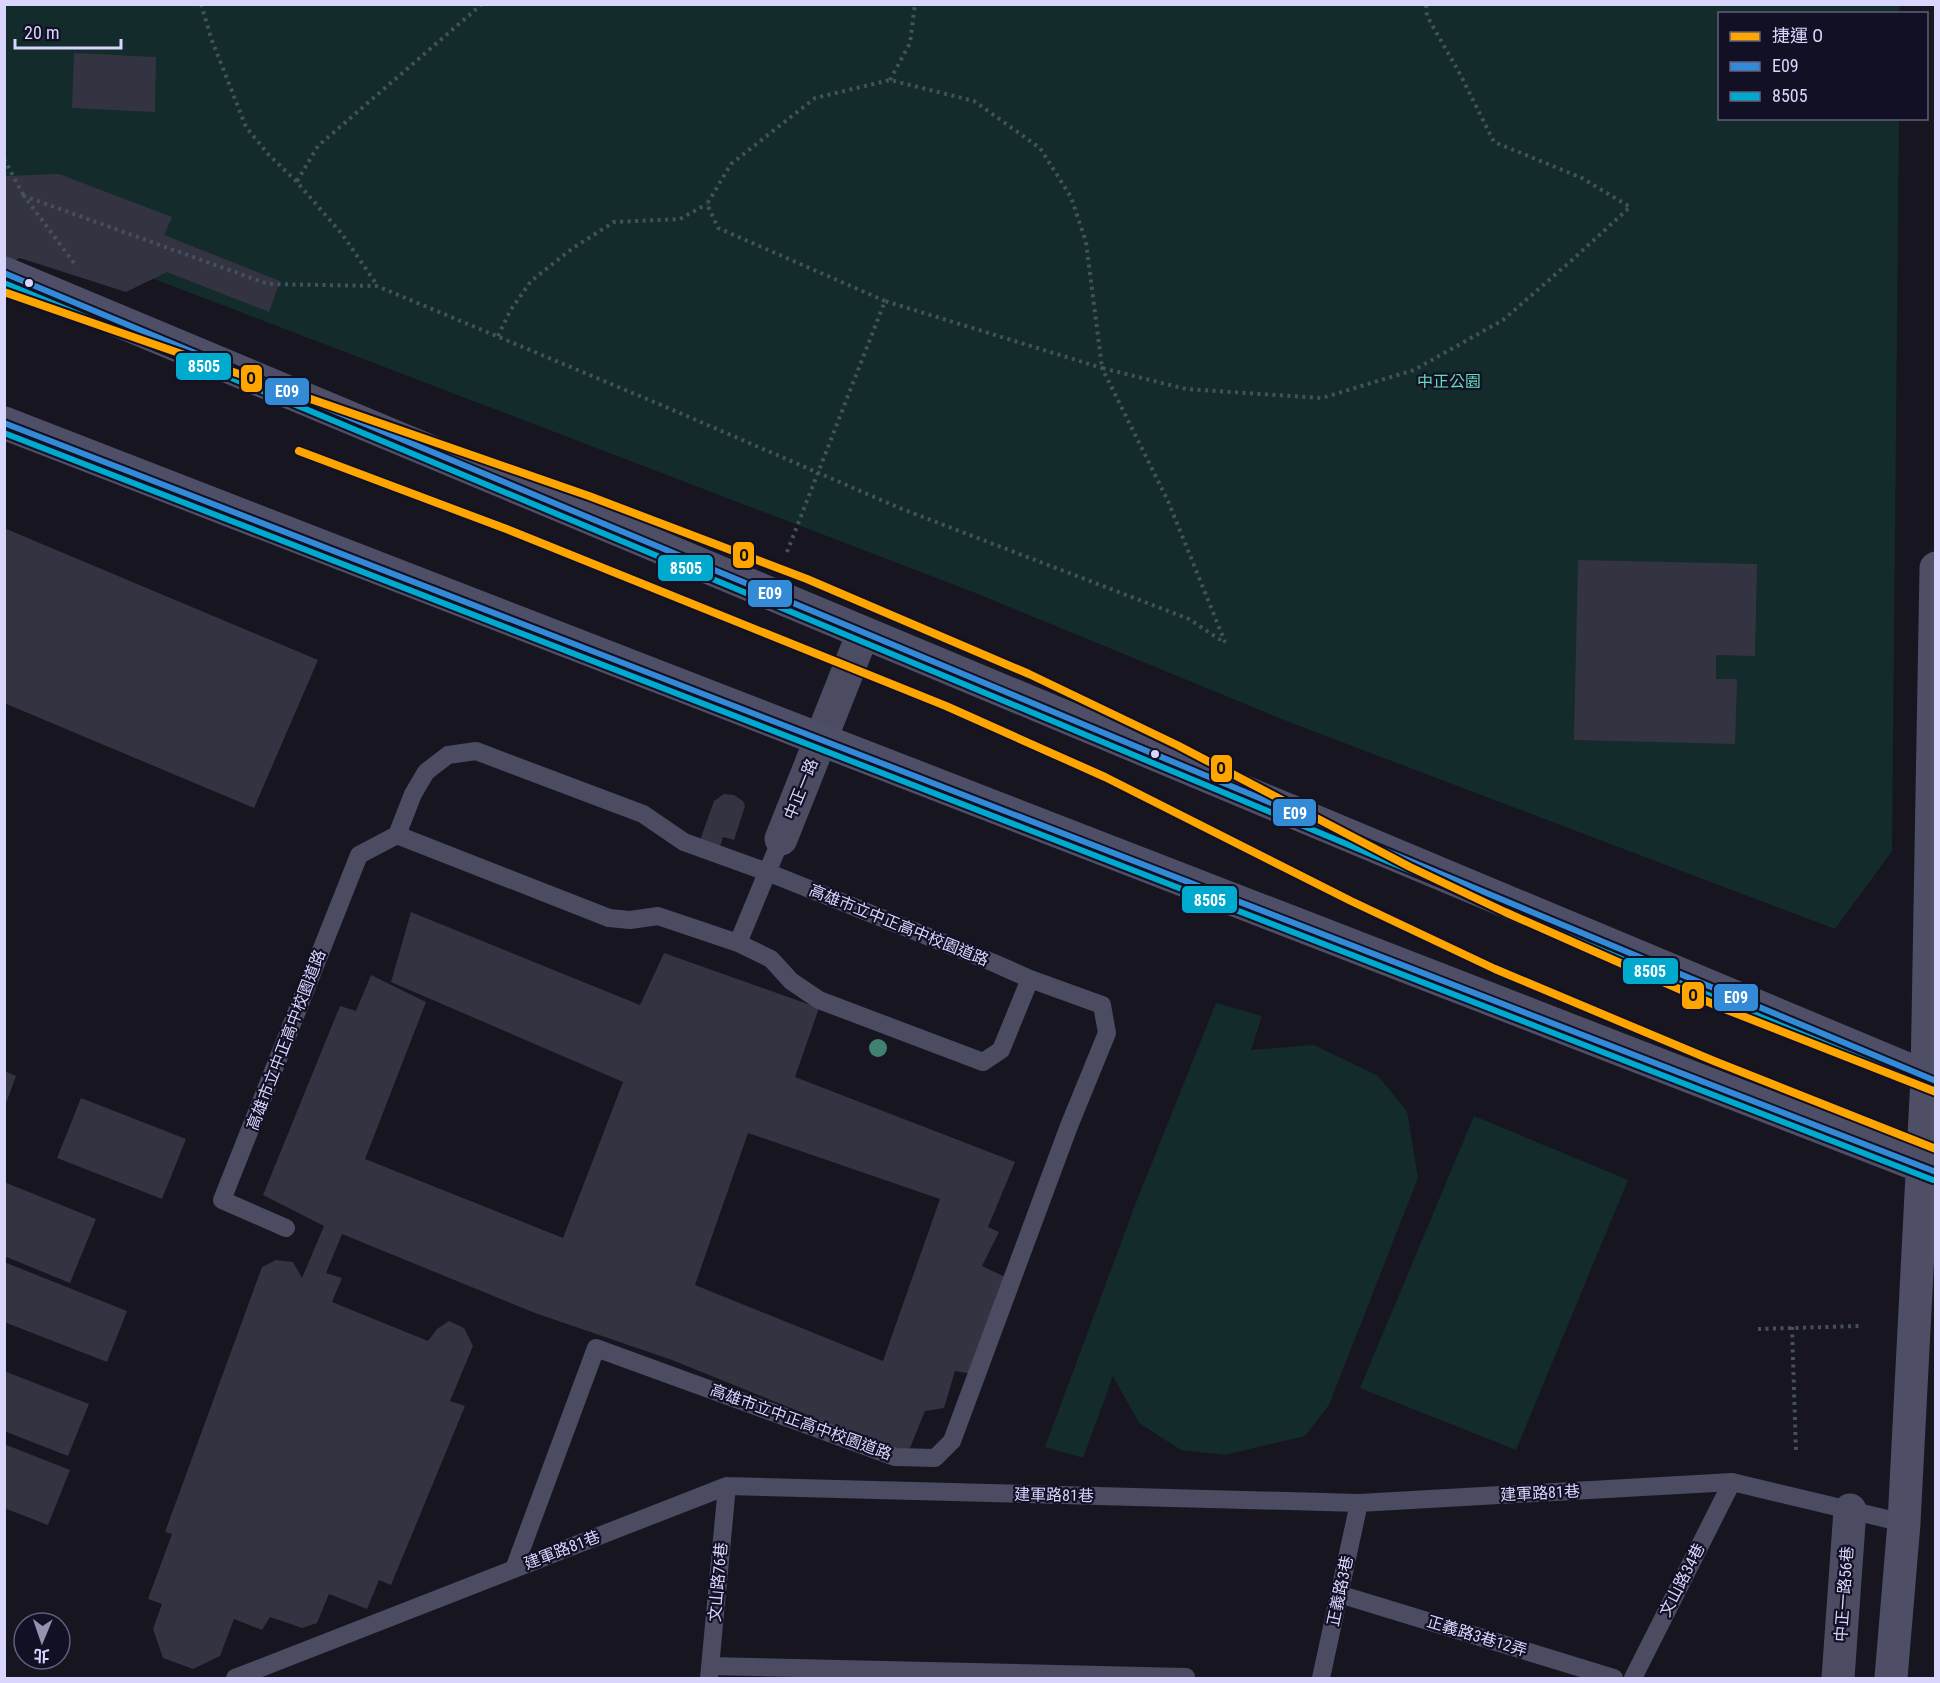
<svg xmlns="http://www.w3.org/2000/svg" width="1940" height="1683" font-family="'Roboto Condensed','Noto Sans TC',sans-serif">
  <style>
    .green { fill: #132b2a }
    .building { fill: #343342; fill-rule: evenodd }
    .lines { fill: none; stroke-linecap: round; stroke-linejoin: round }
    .path { stroke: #44515c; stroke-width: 4; stroke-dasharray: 3 4.5; stroke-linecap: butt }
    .lane { stroke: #4b4b61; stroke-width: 18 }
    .street { stroke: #4b4b61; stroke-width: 33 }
    .secondary { stroke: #4e4f66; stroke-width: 33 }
    .bus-1-casing { stroke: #121025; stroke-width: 10 }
    .bus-2-casing { stroke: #121025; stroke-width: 10 }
    .bus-1 { stroke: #338bd7; stroke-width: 6 }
    .bus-2 { stroke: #00a9ce; stroke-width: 6 }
    .metro-1-casing { stroke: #121025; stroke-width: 12 }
    .metro-1 { stroke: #ffa500; stroke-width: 8 }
    .tree { fill: #418171 }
    .bus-dot { fill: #d8d6fd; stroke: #121025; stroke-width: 2 }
    .labels { text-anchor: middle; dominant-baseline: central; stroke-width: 4.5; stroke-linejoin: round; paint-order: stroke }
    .park-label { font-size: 16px; fill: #65dab4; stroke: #121025 }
    .street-label { font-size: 16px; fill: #d8d6fd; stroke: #121025 }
    .line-badge { stroke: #121025; stroke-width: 2 }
    .badge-label { font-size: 16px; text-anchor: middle; font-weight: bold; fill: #fff }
    .pale-badge-label { font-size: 16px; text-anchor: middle; font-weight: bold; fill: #111 }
  </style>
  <rect width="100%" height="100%" fill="#161520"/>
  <path class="green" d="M4,5H1899L1900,13L1720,14V118L1899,119L1892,851L1835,929L1294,724L973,592L5,222Z
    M1216,1003L1262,1016L1251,1050L1314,1045L1378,1076L1407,1111L1418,1178L1329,1405L1305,1436L1225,1455L1181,1450L1139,1423L1113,1376L1083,1458L1045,1447L1135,1205Z
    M1474,1116L1628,1180L1516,1450L1360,1388Z"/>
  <path class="building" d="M74,53L156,57L155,112L72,108Z
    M59,174L172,217L164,235L280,281L269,312L167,272L126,292L20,258L4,265V176Z
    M4,528L318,660L254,808L4,703Z
    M1578,560L1757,564L1755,656L1716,655V679H1737L1735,744L1574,740Z
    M724,794L734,795L743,801L745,806L734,840L723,837L720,847L700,840L714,801Z
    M411,912L640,1005L664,953L819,1008L795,1077L1015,1162L988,1227L999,1232L982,1266L1005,1277L973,1374L955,1371L944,1408L925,1411L907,1455L672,1360L535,1313L342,1234L326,1273L342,1278L332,1302L428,1341L437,1329L449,1321L464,1328L473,1346L450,1401L465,1406L391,1585L379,1580L367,1609L329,1594L317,1623L302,1628L270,1617L262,1630L234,1619L220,1656L193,1669L163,1658L153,1629L162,1604L148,1599L172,1534L165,1532L262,1267L276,1260L293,1262L302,1278L324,1226L263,1195L340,1006L356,1011L371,975L426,1002L365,1159L563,1238L623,1082L391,982ZM748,1133L940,1199L883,1361L695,1285Z
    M4,1071L16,1076L5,1106H4Z
    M81,1098L186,1139L162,1199L57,1158Z
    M4,1182L96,1219L70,1283L4,1256Z
    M4,1262L127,1311L107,1362L4,1322Z
    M4,1371L89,1404L68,1456L4,1431Z
    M4,1444L70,1470L48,1525L4,1508Z"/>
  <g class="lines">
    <path class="path" d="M201,4L211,38L246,127L268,154L296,181L342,234L377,285
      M890,80L910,43L915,4
      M4,159L24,196
      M297,181L318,146L482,4
      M74,263L24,196L268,284L377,286L666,407L902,509L1189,619L1225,643
      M885,301L718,228L707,204L731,164L815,98L890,80L974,101L1040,148L1071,197L1086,242L1102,368L1186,389L1322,398L1414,370L1503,320L1572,260L1630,207L1582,178L1494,142L1460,74L1427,16L1426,4
      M498,336L510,311L531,281L573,248L614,222L680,219L707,204
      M787,552L885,301L1102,368L1168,501L1225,642
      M1792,1327L1796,1452
      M1758,1329L1860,1326"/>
    <path class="lane" d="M397,835L609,918L630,920L658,916L738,943L771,959L791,981L819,1000L983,1062L1001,1050L1030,979
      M738,943L781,839
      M286,1228L222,1200L359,855L397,835L413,794L426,772L448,755L476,751L643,814L684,842L767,872L994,963L1030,979L1102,1005L1107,1033L1069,1126L952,1441L935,1458L895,1457L596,1348L514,1569
      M1339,1594L1614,1678
      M710,1666L1186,1677
      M235,1678L727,1486L1359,1503L1732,1482L1904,1523
      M709,1678L727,1486
      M1321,1678L1359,1503
      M1633,1678L1732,1482"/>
    <path class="street" d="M781,839L863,633
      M1838,1678L1850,1510"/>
    <path class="secondary" d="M4,273L1936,1081
      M4,423L1936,1172
      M1891,1678L1904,1523L1927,1078L1936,568"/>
    <defs>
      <path id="bus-1" d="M4,273L1936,1081
        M4,423L1936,1172"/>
      <path id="bus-2" d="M4,283L1933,1089
        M4,433L1933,1180"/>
    </defs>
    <use href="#bus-1" class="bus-1-casing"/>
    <use href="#bus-2" class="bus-2-casing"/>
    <use href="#bus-1" class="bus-1"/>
    <use href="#bus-2" class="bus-2"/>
    <defs>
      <path id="metro-1" d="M4,292L589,496L807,579L1029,674L1177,745L1410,867L1505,912L1722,1008L1936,1092
        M299,451L509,530L946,706L1105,777L1351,901L1495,969L1714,1061L1936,1149"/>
    </defs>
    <use href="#metro-1" class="metro-1-casing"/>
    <use href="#metro-1" class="metro-1"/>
  </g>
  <circle class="tree" cx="878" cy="1048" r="9"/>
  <g class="bus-dot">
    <circle cx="29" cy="283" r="5"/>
    <circle cx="1155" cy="754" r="5"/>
  </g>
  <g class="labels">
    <g class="park-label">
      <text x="1449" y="381">中正公園</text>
    </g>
    <g class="street-label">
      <text transform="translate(801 789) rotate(-68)">中正一路</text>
      <text transform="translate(899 925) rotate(22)">高雄市立中正高中校園道路</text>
      <text transform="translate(286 1040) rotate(-69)">高雄市立中正高中校園道路</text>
      <text transform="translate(801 1422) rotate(20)">高雄市立中正高中校園道路</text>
      <text transform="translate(1540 1493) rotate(-3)">建軍路81巷</text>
      <text transform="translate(1054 1495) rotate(1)">建軍路81巷</text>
      <text transform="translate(562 1550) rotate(-21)">建軍路81巷</text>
      <text transform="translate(1682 1580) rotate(-63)">文山路34巷</text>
      <text transform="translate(718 1582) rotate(-85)">文山路76巷</text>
      <text transform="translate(1340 1591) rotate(-78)">正義路3巷</text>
      <text transform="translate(1844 1594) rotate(-86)">中正一路56巷</text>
      <text transform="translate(1477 1636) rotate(17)">正義路3巷12弄</text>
    </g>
  </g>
  <g class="line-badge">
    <rect x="175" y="352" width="57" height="29" rx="6" fill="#00a9ce"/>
    <rect x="240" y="364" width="23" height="29" rx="6" fill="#ffa500"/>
    <rect x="264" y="377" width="46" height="29" rx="6" fill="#338bd7"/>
    <rect x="732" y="541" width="23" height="28" rx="6" fill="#ffa500"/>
    <rect x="657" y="554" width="57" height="28" rx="6" fill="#00a9ce"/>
    <rect x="747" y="579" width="46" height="29" rx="6" fill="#338bd7"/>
    <rect x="1210" y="754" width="23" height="29" rx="6" fill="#ffa500"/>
    <rect x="1272" y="798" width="45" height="29" rx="6" fill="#338bd7"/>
    <rect x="1181" y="885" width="57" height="29" rx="6" fill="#00a9ce"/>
    <rect x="1622" y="957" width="57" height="28" rx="6" fill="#00a9ce"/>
    <rect x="1681" y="981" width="24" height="29" rx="6" fill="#ffa500"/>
    <rect x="1713" y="983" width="46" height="29" rx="6" fill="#338bd7"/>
  </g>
  <g class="badge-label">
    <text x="204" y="372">8505</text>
    <text x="287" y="397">E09</text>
    <text x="686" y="574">8505</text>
    <text x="770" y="599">E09</text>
    <text x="1295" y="819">E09</text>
    <text x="1210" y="906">8505</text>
    <text x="1650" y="977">8505</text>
    <text x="1736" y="1003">E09</text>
  </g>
  <g class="pale-badge-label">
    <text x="251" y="384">O</text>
    <text x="744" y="561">O</text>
    <text x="1221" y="774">O</text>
    <text x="1693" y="1001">O</text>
  </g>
  <rect width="1940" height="1683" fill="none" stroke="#d8d6fd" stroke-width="12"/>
  <rect x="1718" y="12" width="210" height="108" fill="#121025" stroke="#615f7b" stroke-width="1.5"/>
  <rect x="1730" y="32" width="30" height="9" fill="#ffa500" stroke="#615f7b" stroke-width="1.5"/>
  <text x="1772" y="42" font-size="18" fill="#d8d6fd">捷運 O</text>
  <rect x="1730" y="62" width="30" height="9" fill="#338bd7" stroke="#615f7b" stroke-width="1.5"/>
  <text x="1772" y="72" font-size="18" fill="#d8d6fd">E09</text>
  <rect x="1730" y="92" width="30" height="9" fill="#00a9ce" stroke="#615f7b" stroke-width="1.5"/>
  <text x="1772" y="102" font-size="18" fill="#d8d6fd">8505</text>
  <g transform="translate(42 1641) rotate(182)"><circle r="28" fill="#121025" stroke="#615f7b" stroke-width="1.5"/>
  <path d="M0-4.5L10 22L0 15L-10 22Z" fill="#9492b0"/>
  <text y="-9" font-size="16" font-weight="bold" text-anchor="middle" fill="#d8d6fd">北</text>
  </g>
  <path d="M15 39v9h106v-9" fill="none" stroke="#d8d6fd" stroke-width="3"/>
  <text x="24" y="39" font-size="18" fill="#d8d6fd" stroke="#121025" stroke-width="4.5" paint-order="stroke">20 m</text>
</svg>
